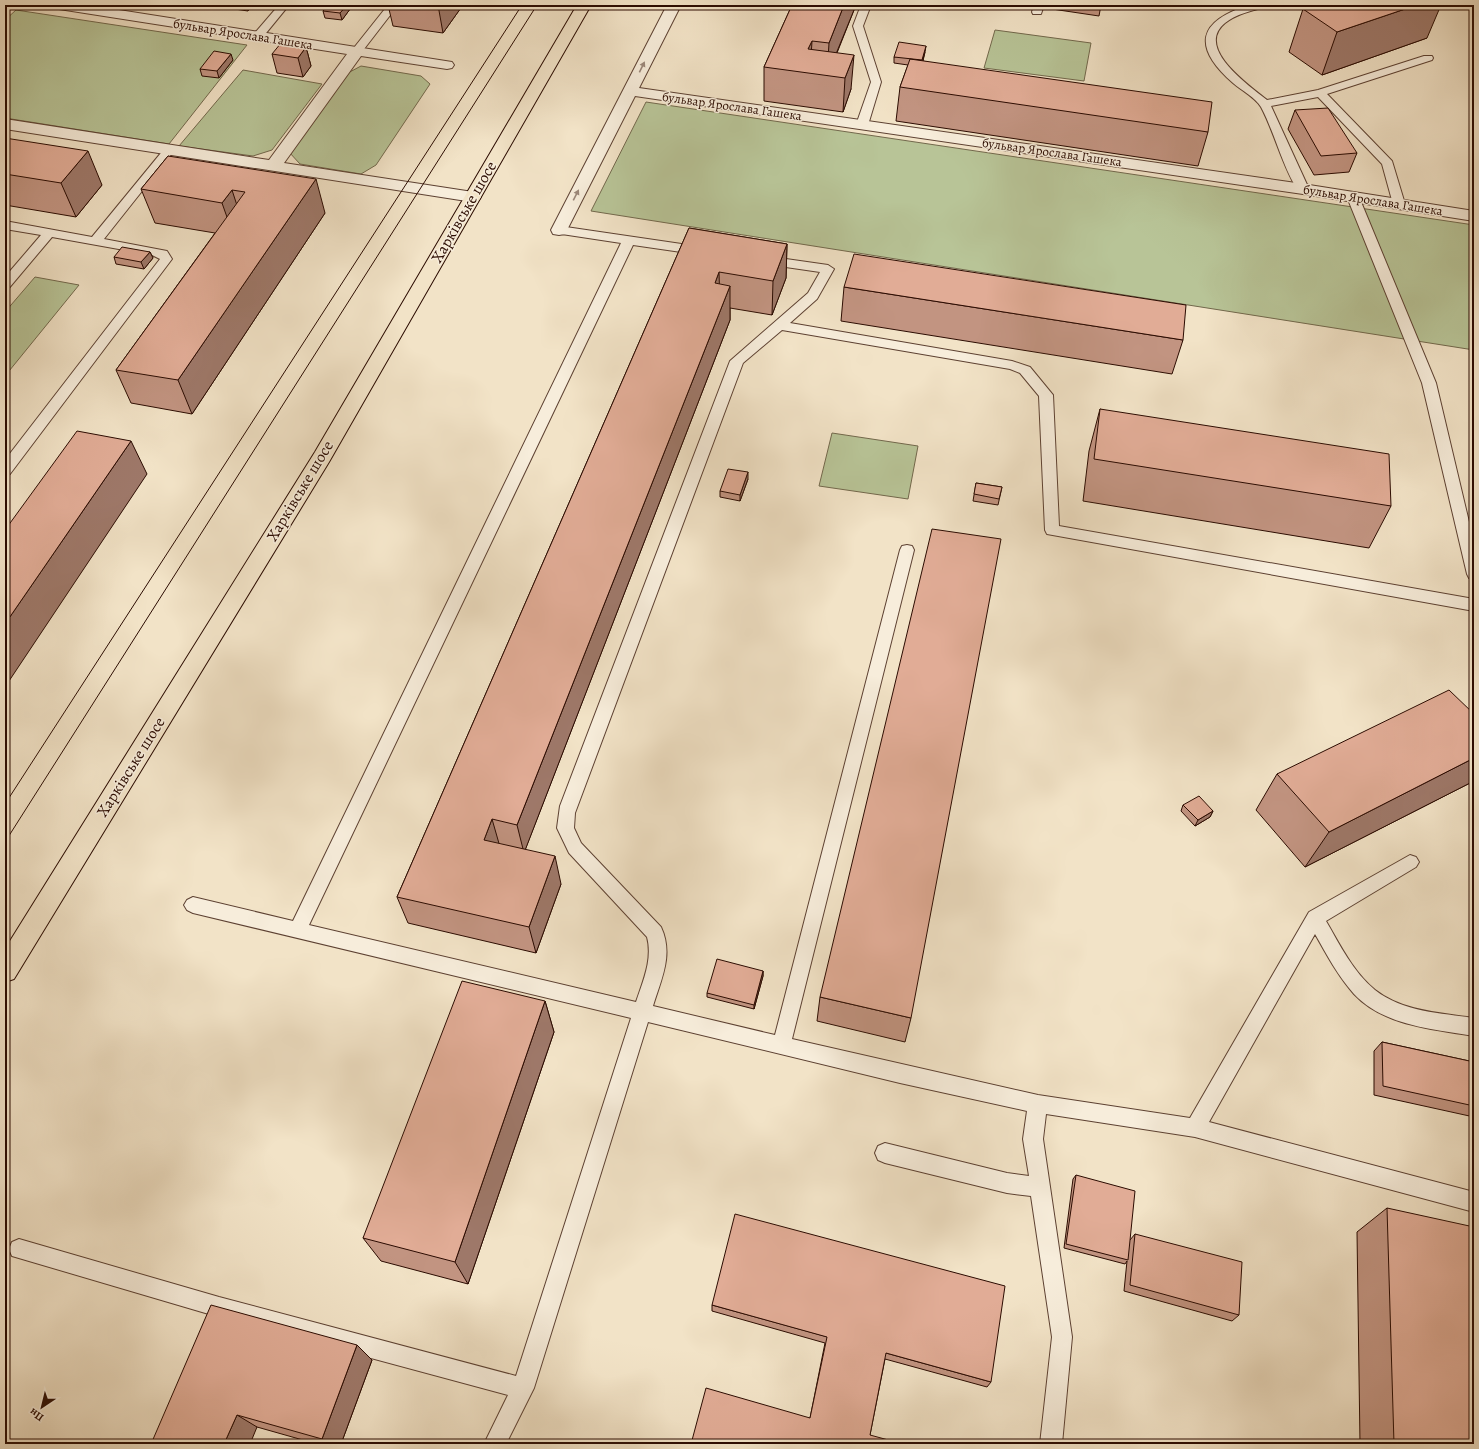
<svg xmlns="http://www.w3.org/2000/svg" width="1479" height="1449" font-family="Alegreya,serif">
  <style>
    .green { fill: #b8c497; stroke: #72684c }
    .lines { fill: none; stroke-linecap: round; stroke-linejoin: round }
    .service-casing { stroke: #5d4132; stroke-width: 2 }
    .minor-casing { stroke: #5d4132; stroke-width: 2 }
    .primary-casing { stroke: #2b0b01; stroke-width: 2 }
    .service { fill: #f7eddb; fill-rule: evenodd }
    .minor { fill: #f7eddb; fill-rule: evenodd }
    .primary { fill: #f2e3c7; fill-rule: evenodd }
    .tram { stroke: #2b0b01; stroke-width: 1 }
    .wall { fill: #c29481; stroke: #2b0b01 }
    .shaded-wall { fill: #9e7869; stroke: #2b0b01 }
    .building { fill: #e1ac96; stroke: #2b0b01 }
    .oneway { fill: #9b8779 }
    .labels { text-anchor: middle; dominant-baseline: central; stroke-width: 3; stroke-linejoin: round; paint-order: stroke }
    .far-street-label { font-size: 13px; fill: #2b0b01; stroke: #f7eddb }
    .street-label { font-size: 16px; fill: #2b0b01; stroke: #f7eddb }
  </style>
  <rect width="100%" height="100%" fill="#f2e3c7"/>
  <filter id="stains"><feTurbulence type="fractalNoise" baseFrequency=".005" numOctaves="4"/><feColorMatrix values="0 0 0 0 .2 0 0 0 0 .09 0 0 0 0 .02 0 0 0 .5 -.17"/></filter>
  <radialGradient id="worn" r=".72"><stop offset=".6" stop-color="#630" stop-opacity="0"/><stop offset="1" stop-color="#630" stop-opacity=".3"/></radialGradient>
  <path class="green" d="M16,10L247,45L169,144L5,118V20Z
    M995,30L1091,43L1084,81L984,68Z
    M361,66L421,76L430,84L376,165L361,174L300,164L289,152L346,74Z
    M243,70L322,84L272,150L253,156L179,146Z
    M646,102L1474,225V350L591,211Z
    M35,277L79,285L5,376V312Z
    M832,433L918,446L908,499L819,486Z"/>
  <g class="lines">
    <defs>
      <path id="service" d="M279,5H289L262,38H254L253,36L254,34Z
        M388,5H398L361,53H353L352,51L353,49Z
        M861,5H871L863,26L881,82L868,125L862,128L856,125L871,82L853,26Z
        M1034,5H1044L1041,14H1033L1032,12Z
        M1250,5H1266L1265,7C1251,11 1236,14 1225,23C1194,48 1250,86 1267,100L1318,90L1424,56H1432L1433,58L1432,60L1327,94L1392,161L1405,204L1403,207L1399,208L1393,204L1382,164L1318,97L1271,106L1309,189L1303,193L1299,192C1283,169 1275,133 1261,107C1256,98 1241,90 1233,83C1192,47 1197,21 1250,5Z
        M169,147L175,150L173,152L104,239L167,251L172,259L10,474L5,475V460L160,259L152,255L52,237L9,288L5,289V277L41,235L5,229V221L92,237L165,148Z
        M1353,193L1359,197L1436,383L1474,543V580L1469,578L1467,574L1422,383L1347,197Z
        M559,226L702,247L708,251L702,255L633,245L309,925L636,1002C643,981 653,959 647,937L569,853L557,828L560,806L730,361L808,293L820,272L765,264L759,260L765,256L828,265L834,269L817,299L790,323L1012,361L1030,367L1053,395L1059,526L1474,599V611L1047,534L1045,530L1039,396L1020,373L1010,369L782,330L743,363L575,813L574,828L581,843L661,927C674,955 661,979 653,1006L775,1035L900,550L902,546L907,545L912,546L914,550L792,1039L1038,1095L1190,1118L1309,912L1410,855L1416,857L1419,862L1416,867L1326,921C1340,945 1353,972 1375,990C1403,1012 1441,1013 1474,1018V1036C1433,1029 1384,1026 1354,994C1338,976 1327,955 1315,934L1209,1122L1474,1192V1212L1195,1137L1046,1114L1043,1139L1072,1337L1062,1444H1040L1052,1337L1031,1196L1007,1193L885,1163L878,1160L875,1153L878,1146L885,1143L1007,1173L1029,1176L1023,1139L1027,1111L900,1083L648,1022L534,1388L506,1444H484L508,1395L219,1317L12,1256L9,1249L12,1242L19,1239L219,1297L516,1376L631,1018L193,913L187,910L184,905L187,900L193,897L293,921L621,243L555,233L553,230L555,227Z"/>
      <path id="minor" d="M52,5H87L452,62L454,65L452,68L447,69L361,56L284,163L473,192L479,194L481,197L479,200L473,202L5,129V119L269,160L347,54L59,9L54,8Z
        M667,5H681L639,88L1303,184L1474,211V221L1303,194L635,96L567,230L565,234L559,235L553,234L551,230Z"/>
      <path id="primary" d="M577,5H591L329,462L14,979L5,982V949L315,452Z"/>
    </defs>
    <use href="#service" class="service-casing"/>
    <use href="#minor" class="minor-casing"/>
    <use href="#primary" class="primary-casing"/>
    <use href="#service" class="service"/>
    <use href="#minor" class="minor"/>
    <use href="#primary" class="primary"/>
    <path class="tram" d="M5,804L522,5
      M5,842L537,5"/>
  </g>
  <path class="wall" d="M208,5H252L248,11Z
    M328,5H353L342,20L325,18L323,11Z
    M388,5H463L443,33L393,26Z
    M792,5H856L837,53L851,89L843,112L764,101V67Z
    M1053,5H1101L1099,16L1052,9Z
    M1303,9L1427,38L1322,75L1289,52Z
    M306,47L311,66L303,77L277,73L272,54Z
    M925,52L923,61L1208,132L1198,166L896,121L900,87L908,65L894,63V57Z
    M233,60L219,78L202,76L200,69Z
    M1295,110L1357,153L1349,172L1314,175L1288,129Z
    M5,138L102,185L76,217L5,205Z
    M168,156L325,213L192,414L131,403L116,370L215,233L155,223L141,189Z
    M689,228L787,244L786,278L772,315L730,308V320L525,850L561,884L536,953L408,923L397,897Z
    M150,252L153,258L144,269L116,264L114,257Z
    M844,287L1183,340L1172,374L841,321Z
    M1100,409L1391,506L1369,548L1083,501L1089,451Z
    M748,479L740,501L720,497V491Z
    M976,483L1002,487L998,505L973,501Z
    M1474,714V781L1305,867L1256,810L1277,774Z
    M1183,805L1213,811L1210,817L1195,826L1181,811Z
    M763,971V976L754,1009L707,997V993Z
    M820,997L911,1018L905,1042L817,1021Z
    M545,1001L554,1032L468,1284L381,1261L363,1238Z
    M1382,1042L1474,1062V1117L1374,1095V1051Z
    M1076,1175L1130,1240L1135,1234L1239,1315L1232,1321L1124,1291L1127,1261L1125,1264L1064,1248L1073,1179Z
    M1387,1208L1474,1444H1360L1357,1232Z
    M712,1305L991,1382L987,1387L885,1359L870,1435L810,1418L825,1343L712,1311Z
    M372,1360L341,1444H317L257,1427L151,1444Z"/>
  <path class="shaded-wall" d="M246,5H252L248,11Z
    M347,5H353L342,20L340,13Z
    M438,5H463L443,33Z
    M844,5H856L827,76L829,43Z
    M1417,5H1441L1427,38L1322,75L1337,32Z
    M812,41L810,73L808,49Z
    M926,46L925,52L921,67L922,60Z
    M306,47L311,66L303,77L298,58Z
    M231,54L233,60L219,78L217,71Z
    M854,55L851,89L843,112L845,78Z
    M88,151L102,185L76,217L61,183Z
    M316,179L325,213L192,414L178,380Z
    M232,190L243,224L234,237L222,203Z
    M787,244L786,278L772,315L773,281Z
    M150,252L153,258L144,269L141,262Z
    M719,272L720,306L715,283Z
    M730,286V320L524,853L517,825Z
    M131,441L147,474L5,687V624Z
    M748,472V479L740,501V495Z
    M1474,758V781L1305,867L1329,832Z
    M1213,811L1210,817L1195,826L1198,820Z
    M492,819L500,847L484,840Z
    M555,856L561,884L536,953L529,927Z
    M763,971V976L754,1009V1005Z
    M545,1001L554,1032L468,1284L455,1262Z
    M357,1345L372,1360L341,1444H330L322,1439Z
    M237,1415L257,1427L250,1444H224Z"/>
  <path class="building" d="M328,5H347L340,13L323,11Z
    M792,5H844L829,43L812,41L808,49L854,55L845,78L764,67Z
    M1315,5H1417L1337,32L1303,9Z
    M899,42L926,46L922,60L894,57Z
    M281,43L306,47L298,58L272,54Z
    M214,51L231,54L217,71L200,69Z
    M910,59L1212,102L1208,132L900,87Z
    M1328,108L1357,153L1321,156L1295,110Z
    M5,138L88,151L61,183L5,174Z
    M168,156L316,179L178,380L116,370L245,192L232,190L222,203L141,189Z
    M689,228L787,244L773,281L719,272L715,283L730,286L517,825L492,819L484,840L555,856L529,927L397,897Z
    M122,247L150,252L141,262L114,257Z
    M854,254L1186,305L1183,340L844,287Z
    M1100,409L1389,454L1391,506L1094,459Z
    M77,431L131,441L5,624V530Z
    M728,469L748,472L740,495L720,491Z
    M976,483L1002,487L999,499L974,494Z
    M932,529L1001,539L911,1018L820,997Z
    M1449,690L1474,714V758L1329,832L1277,774Z
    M1199,796L1213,811L1198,820L1183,805Z
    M717,959L763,971L754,1005L707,993Z
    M462,981L545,1001L455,1262L363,1238Z
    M1382,1042L1474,1062V1106L1383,1086Z
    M1076,1175L1135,1191L1128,1260L1066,1244Z
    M1387,1208L1474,1227V1444H1394Z
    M735,1214L1005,1286L991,1382L886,1353L870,1435L903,1444H691L706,1388L810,1418L827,1337L712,1305Z
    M1135,1234L1242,1262L1239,1315L1130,1285Z
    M211,1305L357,1345L322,1439L237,1415L224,1444H151Z"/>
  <defs><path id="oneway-solid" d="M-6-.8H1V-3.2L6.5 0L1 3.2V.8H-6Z"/></defs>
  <g class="oneway">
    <use href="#oneway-solid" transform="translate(642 67) rotate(-64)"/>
    <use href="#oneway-solid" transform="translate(576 195) rotate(-63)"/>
  </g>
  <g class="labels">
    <g class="far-street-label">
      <text transform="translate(243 34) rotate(9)">бульвар Ярослава Гашека</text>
      <text transform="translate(732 106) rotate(8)">бульвар Ярослава Гашека</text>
      <text transform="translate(1052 152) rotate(8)">бульвар Ярослава Гашека</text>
      <text transform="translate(1373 200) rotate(9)">бульвар Ярослава Гашека</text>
    </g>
    <g class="street-label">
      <text transform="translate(464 212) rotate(-60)">Харківське шосе</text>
      <text transform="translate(300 491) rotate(-59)">Харківське шосе</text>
      <text transform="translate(131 767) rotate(-58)">Харківське шосе</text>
    </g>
  </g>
  <rect width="1479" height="1449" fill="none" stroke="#f2e3c7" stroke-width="20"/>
  <rect x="6" y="6" width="1467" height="1437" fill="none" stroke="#2b0b01" stroke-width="2"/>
  <rect x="10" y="10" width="1459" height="1429" fill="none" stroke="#2b0b01"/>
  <g transform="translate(42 1407) rotate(215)" stroke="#f7eddb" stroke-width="3" paint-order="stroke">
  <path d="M0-3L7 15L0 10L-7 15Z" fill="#2b0b01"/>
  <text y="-6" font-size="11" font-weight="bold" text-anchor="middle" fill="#2b0b01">Пн</text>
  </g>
  <rect width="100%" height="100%" filter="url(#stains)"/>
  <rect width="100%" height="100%" fill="url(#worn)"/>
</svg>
